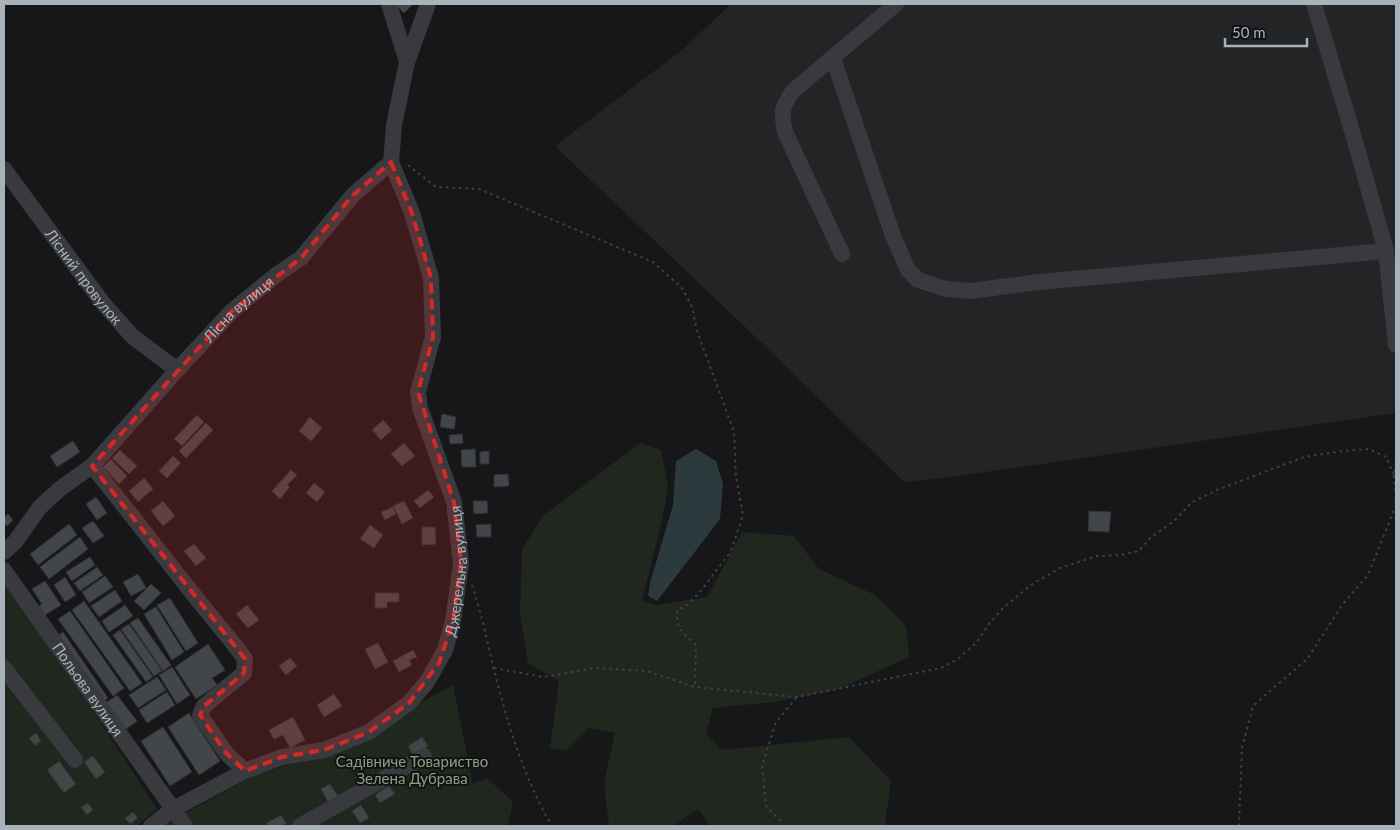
<svg xmlns="http://www.w3.org/2000/svg" width="1400" height="830" font-family="Lato,sans-serif">
  <style>
    .built { fill: #232426 }
    .green { fill: #20271f }
    .water { fill: #2d3a3d }
    .building { fill: #434649; stroke: #313235 }
    .lines { fill: none; stroke-linecap: round; stroke-linejoin: round }
    .path { stroke: #3e4245; stroke-width: 2; stroke-dasharray: 2.5 4; stroke-linecap: butt }
    .minor { stroke: #383a3e; stroke-width: 16 }
    .marked { fill: #d62828; fill-opacity: 0.2; stroke: #d62828; stroke-width: 4; stroke-dasharray: 10 6; stroke-linejoin: round }
    .labels { text-anchor: middle; dominant-baseline: central; stroke-width: 4; stroke-linejoin: round; paint-order: stroke }
    .street-label { font-size: 15px; fill: #a9b2b9; stroke: #121214 }
    .park-label { font-size: 15px; fill: #88a380; stroke: #121214 }
  </style>
  <rect width="100%" height="100%" fill="#171719"/>
  <path class="built" d="M731,4H1396V413L958,476L904,482L765,346L555,146L682,50Z"/>
  <path class="green" d="M640,443L661,450L668,485L662,521L642,601L657,605L707,597L742,532L794,536L819,569L875,595L906,626L909,657L839,689L774,702L713,708L706,734L722,750L849,737L891,781L885,824L886,826H710L698,809L673,826H609L604,783L615,733L589,728L567,750L550,749L559,681L528,663L520,613L522,549L543,516Z
    M4,574L157,809L137,826H4Z
    M453,685L473,784L487,778L513,802L508,826H162L253,776L324,753Z"/>
  <path class="water" d="M696,449L716,461L723,484L720,519L657,601L648,596L650,583L673,505L676,461Z"/>
  <path class="building" d="M395,4H413L404,13Z
    M442,414L456,417L454,429L440,427Z
    M197,415L204,422L182,446L174,439Z
    M310,417L322,428L311,441L299,431Z
    M383,420L392,430L381,440L372,430Z
    M206,423L213,430L186,458L179,451Z
    M462,434L463,443L450,444L449,435Z
    M73,441L80,452L57,467L50,456Z
    M404,443L415,456L402,466L391,454Z
    M475,449L476,467H462L461,450Z
    M120,450L137,466L129,474L112,458Z
    M489,451V464H480V452Z
    M173,456L181,463L167,478L159,471Z
    M111,459L127,476L119,484L103,467Z
    M291,470L297,475L287,485L290,487L280,499L272,491Z
    M508,474L509,486L494,487V475Z
    M144,478L153,489L138,502L129,491Z
    M314,483L325,492L317,502L306,493Z
    M428,490L434,497L420,508L414,501Z
    M96,497L107,513L97,520L86,504Z
    M163,501L175,516L163,526L151,511Z
    M404,501L413,518L402,524L393,506Z
    M473,501H487L488,513L474,514Z
    M393,507L396,514L385,520L381,512Z
    M1089,511L1111,512L1109,532L1088,531Z
    M8,514L13,520L7,526L4,523V518Z
    M93,521L104,536L93,543L82,528Z
    M69,524L77,535L38,565L30,554Z
    M491,524V537H477L476,525Z
    M370,525L383,535L374,548L360,539Z
    M422,527H435L436,544L422,545Z
    M80,537L88,549L49,579L40,567Z
    M194,544L206,558L196,566L184,551Z
    M90,557L95,565L72,581L66,572Z
    M97,567L103,575L80,591L74,583Z
    M138,574L146,588L131,596L123,582Z
    M105,576L113,587L89,603L82,592Z
    M65,577L76,595L65,602L54,585Z
    M45,581L61,605L45,615L39,606L42,604L32,589Z
    M151,584L161,593L144,610L134,601Z
    M115,590L122,601L99,617L91,606Z
    M375,593H399V602H387V608H375Z
    M170,598L198,643L186,651L157,605Z
    M84,601L142,683L130,691L72,610Z
    M125,605L133,616L109,632L102,621Z
    M247,605L259,620L248,628L236,614Z
    M156,607L184,652L172,660L144,614Z
    M70,611L124,688L113,696L58,619Z
    M138,618L171,665L163,671L130,623Z
    M129,624L162,671L154,676L121,629Z
    M120,630L153,677L146,682L113,635Z
    M63,632L108,698L104,701L59,635Z
    M378,643L388,662L375,669L365,649Z
    M208,644L225,670L212,678L217,685L196,699L175,667Z
    M413,650L417,657L409,660L412,665L399,672L393,661Z
    M290,658L297,666L286,675L279,666Z
    M172,667L190,695L177,704L159,675Z
    M157,677L166,690L138,708L129,695Z
    M167,692L175,705L147,723L139,710Z
    M334,694L342,706L324,717L317,705Z
    M117,695L137,721L126,729L106,703Z
    M189,713L220,761L199,775L168,727Z
    M293,717L305,740L290,748L283,735L274,739L269,730Z
    M163,727L192,772L170,786L141,741Z
    M36,733L41,741L35,746L29,738Z
    M422,737L428,746L413,755L408,746Z
    M93,756L105,772L96,779L84,762Z
    M59,761L76,784L64,793L47,770Z
    M330,784L338,796L328,802L321,789Z
    M389,786L395,794L380,803L375,795Z
    M88,803L93,810L87,815L81,807Z
    M361,805L369,818L360,823L352,811Z
    M133,812L138,818L130,824L125,818Z
    M281,815L286,823L281,826H268L266,823Z"/>
  <g class="lines">
    <path class="path" d="M408,165L436,187L479,189L653,262L682,288L692,307L697,331L734,432L736,477L743,515L731,551L700,592L686,606L677,610C675,628 684,634 696,645L695,687
      M1396,504L1394,475L1396,461
      M472,585C481,612 487,639 493,666C507,721 523,777 552,826
      M1396,590V593
      M494,668L543,677L595,668L647,671L695,687L797,697L941,668L958,659L977,642L988,625L1004,607L1031,585L1060,568L1097,556L1121,555L1139,551L1149,539L1174,521L1192,502L1217,490L1304,457L1343,451L1369,449L1386,457L1394,475
      M785,826L766,806L762,766L776,722L797,697
      M1239,826L1242,748L1253,706L1308,658L1342,605L1368,575L1396,505"/>
    <g class="minor">
      <path d="M1314,4L1355,141L1386,251L1396,345"/>
      <path d="M833,58L893,236L908,270L918,280L946,289L971,291L1039,282L1386,251"/>
      <path d="M407,62L428,4"/>
      <path id="s1" d="M4,169L102,302L132,336L177,370"/>
      <path d="M842,254L785,132C781,112 781,108 793,91L896,4"/>
      <path d="M92,466C128,510 162,555 197,599C213,619 230,638 245,659L244,673L204,706L200,715L226,753L245,771"/>
      <path id="s2" d="M4,552L15,542L40,507L61,488L92,466L177,370L232,311L276,275L301,258L352,196L391,162"/>
      <path id="s3" d="M4,570L185,826"/>
      <path d="M4,668L75,760"/>
      <path id="s4" d="M151,826L173,809L245,771L282,757L324,750L369,732L409,703L427,682L445,650L453,621L461,563L454,502L420,408L418,392L433,337L431,278L412,213L391,162L394,125L407,62L389,4"/>
      <path d="M300,826L424,756"/>
    </g>
  </g>
  <path class="marked" d="M391,162L412,213L431,278L433,337L418,392L454,502L461,563L453,621L439,663L409,703L369,732L324,750L282,757L245,771L226,753L200,715L204,706L244,673L245,659L92,466L232,311L301,258L352,196Z"/>
  <g class="labels">
    <g class="street-label">
      <text stroke="none"><textPath href="#s1" startOffset="134">Лісний провулок</textPath></text>
      <text stroke="none"><textPath href="#s2" startOffset="339">Лісна вулиця</textPath></text>
      <text stroke="none"><textPath href="#s4" startOffset="434">Джерельна вулиця</textPath></text>
      <text stroke="none"><textPath href="#s3" startOffset="146">Польова вулиця</textPath></text>
    </g>
    <g class="park-label">
      <text x="412" y="761">Садівниче Товариство<tspan x="412" dy="17">Зелена Дубрава</tspan></text>
    </g>
  </g>
  <rect width="1400" height="830" fill="none" stroke="#a9b2b9" stroke-width="10"/>
  <path d="M1225 38v8h82v-8" fill="none" stroke="#a9b2b9" stroke-width="2.5"/>
  <text x="1232" y="38" font-size="15" fill="#a9b2b9" stroke="#121214" stroke-width="4" paint-order="stroke">50 m</text>
</svg>
